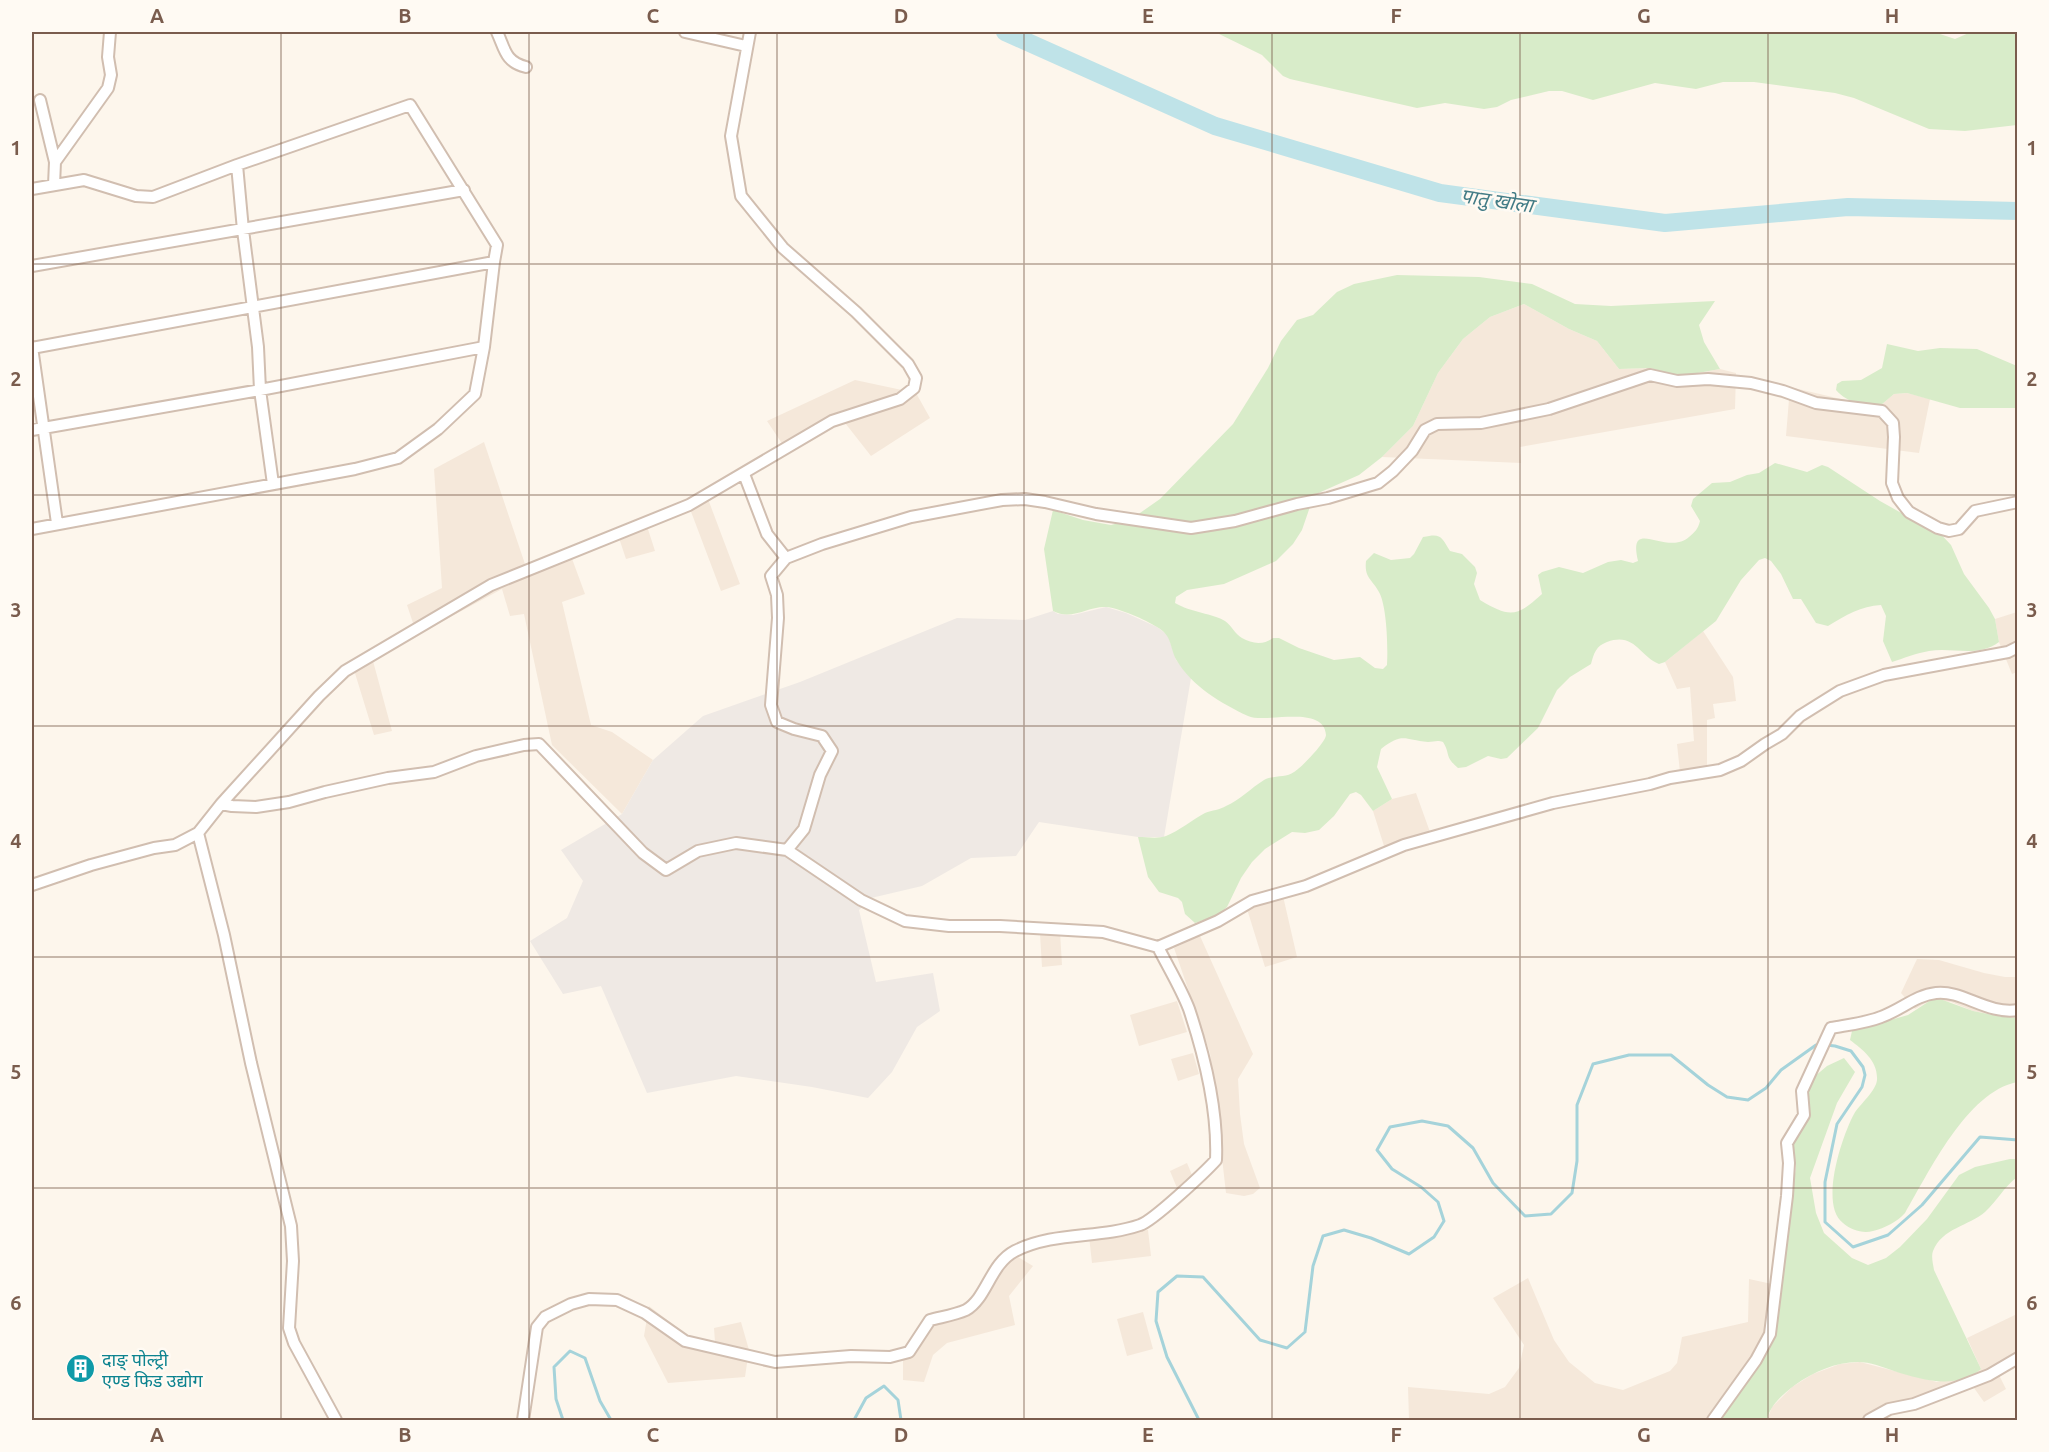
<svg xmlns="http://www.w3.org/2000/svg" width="2049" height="1452" font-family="Ubuntu,'Noto Sans Devanagari',sans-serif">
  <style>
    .residential { fill: #f5e8da }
    .industrial { fill: #efe9e4 }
    .green { fill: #d8ecc9 }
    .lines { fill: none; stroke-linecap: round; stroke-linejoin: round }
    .stream { stroke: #a5d3da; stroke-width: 3 }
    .river { stroke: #bfe3e8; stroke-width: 18 }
    .street-casing { stroke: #d1beb0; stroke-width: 14 }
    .street { stroke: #fff; stroke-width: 10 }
    .grid { fill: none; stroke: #7a5c4d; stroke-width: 1.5; stroke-opacity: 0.55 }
    .labels { text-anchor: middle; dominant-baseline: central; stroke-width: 5; stroke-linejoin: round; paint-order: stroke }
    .culture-label { font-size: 18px; fill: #0d838f; stroke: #fffaf3; text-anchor: start }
    .water-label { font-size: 20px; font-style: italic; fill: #437c86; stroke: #fffaf3 }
    .neatline { fill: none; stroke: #7a5c4d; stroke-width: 2 }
    .grid-label { font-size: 20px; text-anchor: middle; font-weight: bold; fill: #7a5c4d }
  </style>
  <rect width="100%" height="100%" fill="#fdf6ec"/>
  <path class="residential" d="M1524,304L1569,329L1597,341L1619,369L1650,368L1681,376L1720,369L1736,373L1735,409L1520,447L1521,463L1382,457L1413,426L1438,373L1463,339L1490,317Z
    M855,380L916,393L930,418L871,456L838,414L783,445L767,421Z
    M1790,387L1862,404L1881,405L1894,394L1907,393L1930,399L1919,453L1786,436Z
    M484,442L528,573L571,556L585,594L562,602L591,725L612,732L653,760L622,814L552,745L524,614L510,616L502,589L417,635L407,605L442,588L434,469Z
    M708,499L740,584L721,591L690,509Z
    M647,526L655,551L626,559L619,538Z
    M2017,612V672L2012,674L1999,642L1995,619Z
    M1703,631L1733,677L1736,701L1713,704L1715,718L1707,720V768L1680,772L1677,744L1694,741L1690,687L1677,689L1665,662Z
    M373,661L392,731L374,735L354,670Z
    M1416,793L1430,832L1384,846L1373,811L1392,799Z
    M1283,896L1297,957L1265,967L1247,909L1257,903Z
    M1060,932L1062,965L1042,967L1040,934Z
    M1200,936L1253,1054L1238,1079L1240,1114L1244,1144L1260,1188L1253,1194L1244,1196L1226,1193L1210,1053L1174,948Z
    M1917,959L1939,960L1984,973L2005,977H2017V1018L1998,1016L1973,1011L1951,1002L1931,1000L1915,1009L1901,993Z
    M1177,1001L1187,1032L1139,1046L1130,1015Z
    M1193,1053L1199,1074L1178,1081L1171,1059Z
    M1187,1163L1192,1175L1177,1188L1170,1171Z
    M1148,1230L1151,1256L1092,1263L1089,1236Z
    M1018,1257L1033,1266L1009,1296L1015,1325L947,1343L933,1355L924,1382L903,1380V1360L913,1354L933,1325L962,1316L991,1289L998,1272L1013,1258Z
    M1528,1278L1554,1340L1569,1362L1595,1383L1623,1390L1670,1371L1677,1363L1682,1337L1748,1322L1749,1279L1781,1286L1777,1319L1773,1335L1719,1420H1409L1408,1387L1489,1394L1505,1387L1519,1368L1524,1345L1493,1298Z
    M649,1306L688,1336L715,1342L714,1328L741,1322L749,1350L745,1377L668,1383L644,1336Z
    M1143,1312L1153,1349L1127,1356L1117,1319Z
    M2017,1314V1366L1999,1375L2006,1389L1984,1402L1974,1388L1895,1413L1880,1420H1767L1772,1407L1792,1387L1813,1374L1840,1364L1860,1362L1937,1382L1981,1369L1967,1338Z"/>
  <path class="industrial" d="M1106,607L1126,613L1157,627L1168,635L1176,660L1191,678L1164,837H1138L1039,822L1016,856L971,858L922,886L871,898L859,910L876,982L933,973L940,1011L917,1027L892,1072L868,1098L812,1087L736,1076L647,1093L601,986L563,994L530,941L567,918L583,881L561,850L622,814L653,760L703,716L800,682L957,618L1025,620L1053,611L1058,614L1073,615Z"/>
  <path class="green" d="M1215,32H1934L1955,39L1971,32H2017V125L1965,131L1929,129L1854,98L1835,93L1754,82H1723L1696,89L1655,83L1593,100L1562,91H1549L1511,100L1497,107L1484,109L1445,103L1417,108L1290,79L1283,76L1262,55Z
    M1397,275L1479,277L1532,284L1575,304L1611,306L1715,301L1699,325L1704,342L1720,369L1681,376L1650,368L1619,369L1597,341L1569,329L1524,304L1490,317L1463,339L1438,373L1413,426L1382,457L1359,475L1314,495L1302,530L1293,544L1276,561L1224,584L1187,590L1176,597L1175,603C1190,612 1214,614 1225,621C1231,625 1235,634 1242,638C1252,644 1264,645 1273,638H1279L1299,648L1334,660L1360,657L1375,668L1383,669L1387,665C1388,648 1387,610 1380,594C1373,579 1364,579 1366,561L1374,553L1391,560L1410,558L1414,554L1423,537C1441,533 1441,536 1450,551L1462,554L1475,567L1477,573L1474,584L1480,600C1510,618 1517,617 1542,594L1538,575L1542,572L1559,567L1583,573L1608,562L1621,560L1633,563L1638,561C1627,515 1667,557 1689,537C1695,532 1698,529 1700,521L1691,506L1693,499L1712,483L1730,482L1747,475L1759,473L1775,463L1807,472L1822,465L1828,467L1880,501L1912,519L1935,528L1951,545L1964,574L1989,608L1995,619L1999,642C1978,658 1953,647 1929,651C1917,653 1904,658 1892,662L1883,641L1886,616L1881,605C1861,606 1846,615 1828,626L1816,623L1801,599H1793L1781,574L1771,561L1765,558L1759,560L1741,580L1716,621L1665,662L1659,664C1639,656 1635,632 1607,642C1596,646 1594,653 1591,664L1570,677L1557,690L1538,728L1507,758L1501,759L1488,756L1466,767L1458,768C1444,756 1451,755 1443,742C1437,740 1434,742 1428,742C1404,740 1403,732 1381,749L1377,767L1392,799L1373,811L1361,795L1356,792L1350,794L1334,816L1319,830L1305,833L1292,832L1265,849L1252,862L1241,878L1227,907L1218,915L1195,923L1185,914L1182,902L1178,898L1159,892L1148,877L1138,837C1147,837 1158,839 1166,836C1179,831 1192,820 1205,813C1212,810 1220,810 1226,806C1240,800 1251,788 1264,780C1273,775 1286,778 1294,772C1301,768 1326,742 1326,735C1324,704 1265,724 1248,716C1222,704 1192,686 1177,661C1169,647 1173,636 1157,627C1146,620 1119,608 1106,607C1088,606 1072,621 1053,611L1044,549L1053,510L1083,520L1111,525L1130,520L1160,499L1233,424L1268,368L1281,341L1297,320L1313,315L1337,292L1354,284Z
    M1887,344L1918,351L1940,348L1977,349L2017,366V408H1960L1907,393L1894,394L1881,405C1863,404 1848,404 1836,390L1837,384L1842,381L1861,380L1882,368Z
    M1940,999L1973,1011L1998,1016L2017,1018V1082C1967,1092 1929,1172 1905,1213C1897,1222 1885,1228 1873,1231C1863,1234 1851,1230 1843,1223C1819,1205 1842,1136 1854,1114C1860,1104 1876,1091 1877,1080C1878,1061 1863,1050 1850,1040L1852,1031L1908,1015L1931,1000Z
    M1844,1058L1855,1072L1837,1103L1810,1178L1816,1213L1824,1233L1852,1258L1868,1265L1886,1258L1900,1247L1927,1219L1959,1175L1975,1167L2010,1159H2017V1177C2004,1187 1997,1201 1985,1212C1969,1226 1942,1228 1933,1251C1931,1256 1933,1264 1934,1270L1981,1369C1956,1390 1922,1380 1894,1371C1883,1367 1870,1362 1858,1362C1836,1362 1813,1372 1795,1385C1782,1395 1770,1405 1767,1420H1719L1773,1335L1777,1319L1783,1264L1789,1235L1788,1223L1796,1167L1792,1145L1808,1117L1806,1092L1814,1077L1827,1066Z"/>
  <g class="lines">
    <path class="stream" d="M1826,1045L1835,1046L1851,1051L1863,1067L1865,1075L1862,1087L1837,1124L1825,1182V1222L1853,1247L1888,1235L1922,1205L1980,1137L2018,1140
      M563,1420L556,1399L554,1367L570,1351L585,1358L600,1401L611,1420
      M854,1420L866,1398L884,1386L898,1400L901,1420
      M1199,1420L1167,1357L1156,1321L1158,1292L1177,1276L1203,1277L1260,1340L1287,1348L1305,1332L1313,1266L1323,1236L1344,1230L1371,1238L1409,1254L1434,1237L1444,1221L1438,1202L1421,1187L1392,1169L1377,1150L1390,1127L1422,1121L1448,1126L1473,1148L1493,1183L1525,1216L1551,1214L1572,1193L1577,1161V1105L1593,1064L1629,1055H1671L1708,1085L1727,1097L1748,1100L1766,1088L1781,1070L1816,1045H1820"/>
    <path class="river" d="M1005,32L1215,126L1440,193L1665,223L1848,207L2018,211"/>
    <defs>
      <path id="street" d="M497,32C505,49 505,62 526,67
        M685,32L746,46
        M40,100L55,162
        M237,165L243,230L258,347L260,390L273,484
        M54,185L55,162L108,88L111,75L108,57L110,32
        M32,189L84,180L136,196L153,197L237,165L410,105L497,245L494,262L484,347L475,394L438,429L398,458L355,469L32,529
        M32,266L464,190
        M32,347L57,523
        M32,348L494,262
        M32,430L260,390L484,347
        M744,474L767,534L786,558L822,544L911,517L1002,500L1025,499L1045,502L1096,514L1191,528L1235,521L1297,504L1328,498L1378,483L1393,471L1412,451L1425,430L1437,424L1481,423L1549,409L1650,375L1677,381L1708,379L1751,383L1783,391L1816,403L1882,411L1893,423L1894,437L1892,483L1898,498L1909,512L1938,528L1949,531L1959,529L1975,511L2018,502
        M786,558L771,576L777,595L778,618L771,705L777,722L794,729L822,736L832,751L820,775L804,829L787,850
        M221,804L232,806L256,807L289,802L325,792L388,778L434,772L476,756L524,745L539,744L643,853L666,870L698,851L736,843L787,850L861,900L905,921L949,926H1000L1103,932L1158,947L1218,921L1252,901L1306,886L1404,845L1553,803L1650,784L1670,778L1720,770L1741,761L1765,744L1782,734L1800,716L1840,691L1884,675L2008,652L2018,647
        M198,833L224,935L251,1063L291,1226L293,1261L289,1328L294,1343L336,1420
        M32,885L91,865L154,848L175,845L198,833L221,804L319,696L345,671L491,585L689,505L832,421L900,399L914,388L916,378L908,364L856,312L783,248L741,196L731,136L750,32
        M523,1420L537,1327L545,1317L571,1304L589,1299L617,1300L645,1313L685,1341L775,1362L851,1356L890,1357L909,1352L930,1320C941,1317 955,1315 966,1310C987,1298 990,1264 1015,1251C1055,1231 1099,1239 1140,1225C1153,1221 1205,1172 1216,1160C1218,1112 1204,1054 1189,1009C1181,988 1168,967 1158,947
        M1713,1420L1756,1360L1770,1334L1787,1196L1789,1163L1787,1143L1804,1115L1802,1091L1831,1028C1847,1025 1866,1023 1881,1017C1901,1010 1916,995 1936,993C1963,990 1987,1015 2018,1010
        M1869,1420L1889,1409L1914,1404L1989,1375L2018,1358"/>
    </defs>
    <use href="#street" class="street-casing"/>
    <use href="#street" class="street"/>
  </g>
  <path class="grid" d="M281,32V1420M529,32V1420M777,32V1420M1024,32V1420M1272,32V1420M1520,32V1420M1768,32V1420M32,264H2018M32,495H2018M32,726H2018M32,957H2018M32,1188H2018"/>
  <defs>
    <symbol id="building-disc" viewBox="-11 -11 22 22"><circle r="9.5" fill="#0f9aa8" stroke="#fffaf3"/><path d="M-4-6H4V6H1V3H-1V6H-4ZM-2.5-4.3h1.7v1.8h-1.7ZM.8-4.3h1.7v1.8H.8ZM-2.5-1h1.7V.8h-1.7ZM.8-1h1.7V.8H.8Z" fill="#fff"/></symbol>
  </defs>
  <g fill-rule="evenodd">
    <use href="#building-disc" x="64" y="1352" width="33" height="33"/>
  </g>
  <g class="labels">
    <g class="culture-label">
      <text x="102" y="1359">दाङ् पोल्ट्री<tspan x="102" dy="21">एण्ड फिड उद्योग</tspan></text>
    </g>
    <g class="water-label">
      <text transform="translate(1497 200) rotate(8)">पातु खोला</text>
    </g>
  </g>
  <rect width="2049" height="1452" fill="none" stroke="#fffaf3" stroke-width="66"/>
  <rect x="33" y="33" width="1983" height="1386" class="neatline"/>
  <g class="grid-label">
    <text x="157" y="23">A</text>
    <text x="405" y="23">B</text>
    <text x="653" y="23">C</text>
    <text x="901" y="23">D</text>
    <text x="1148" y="23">E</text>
    <text x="1396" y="23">F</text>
    <text x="1644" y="23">G</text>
    <text x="1892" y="23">H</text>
    <text x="16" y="155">1</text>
    <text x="2032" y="155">1</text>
    <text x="16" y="386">2</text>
    <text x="2032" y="386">2</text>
    <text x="16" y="617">3</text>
    <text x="2032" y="617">3</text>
    <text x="16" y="848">4</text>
    <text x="2032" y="848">4</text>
    <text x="16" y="1079">5</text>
    <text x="2032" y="1079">5</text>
    <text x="16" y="1310">6</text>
    <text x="2032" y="1310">6</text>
    <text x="157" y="1442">A</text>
    <text x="405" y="1442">B</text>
    <text x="653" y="1442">C</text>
    <text x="901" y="1442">D</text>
    <text x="1148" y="1442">E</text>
    <text x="1396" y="1442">F</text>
    <text x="1644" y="1442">G</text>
    <text x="1892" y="1442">H</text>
  </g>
</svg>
